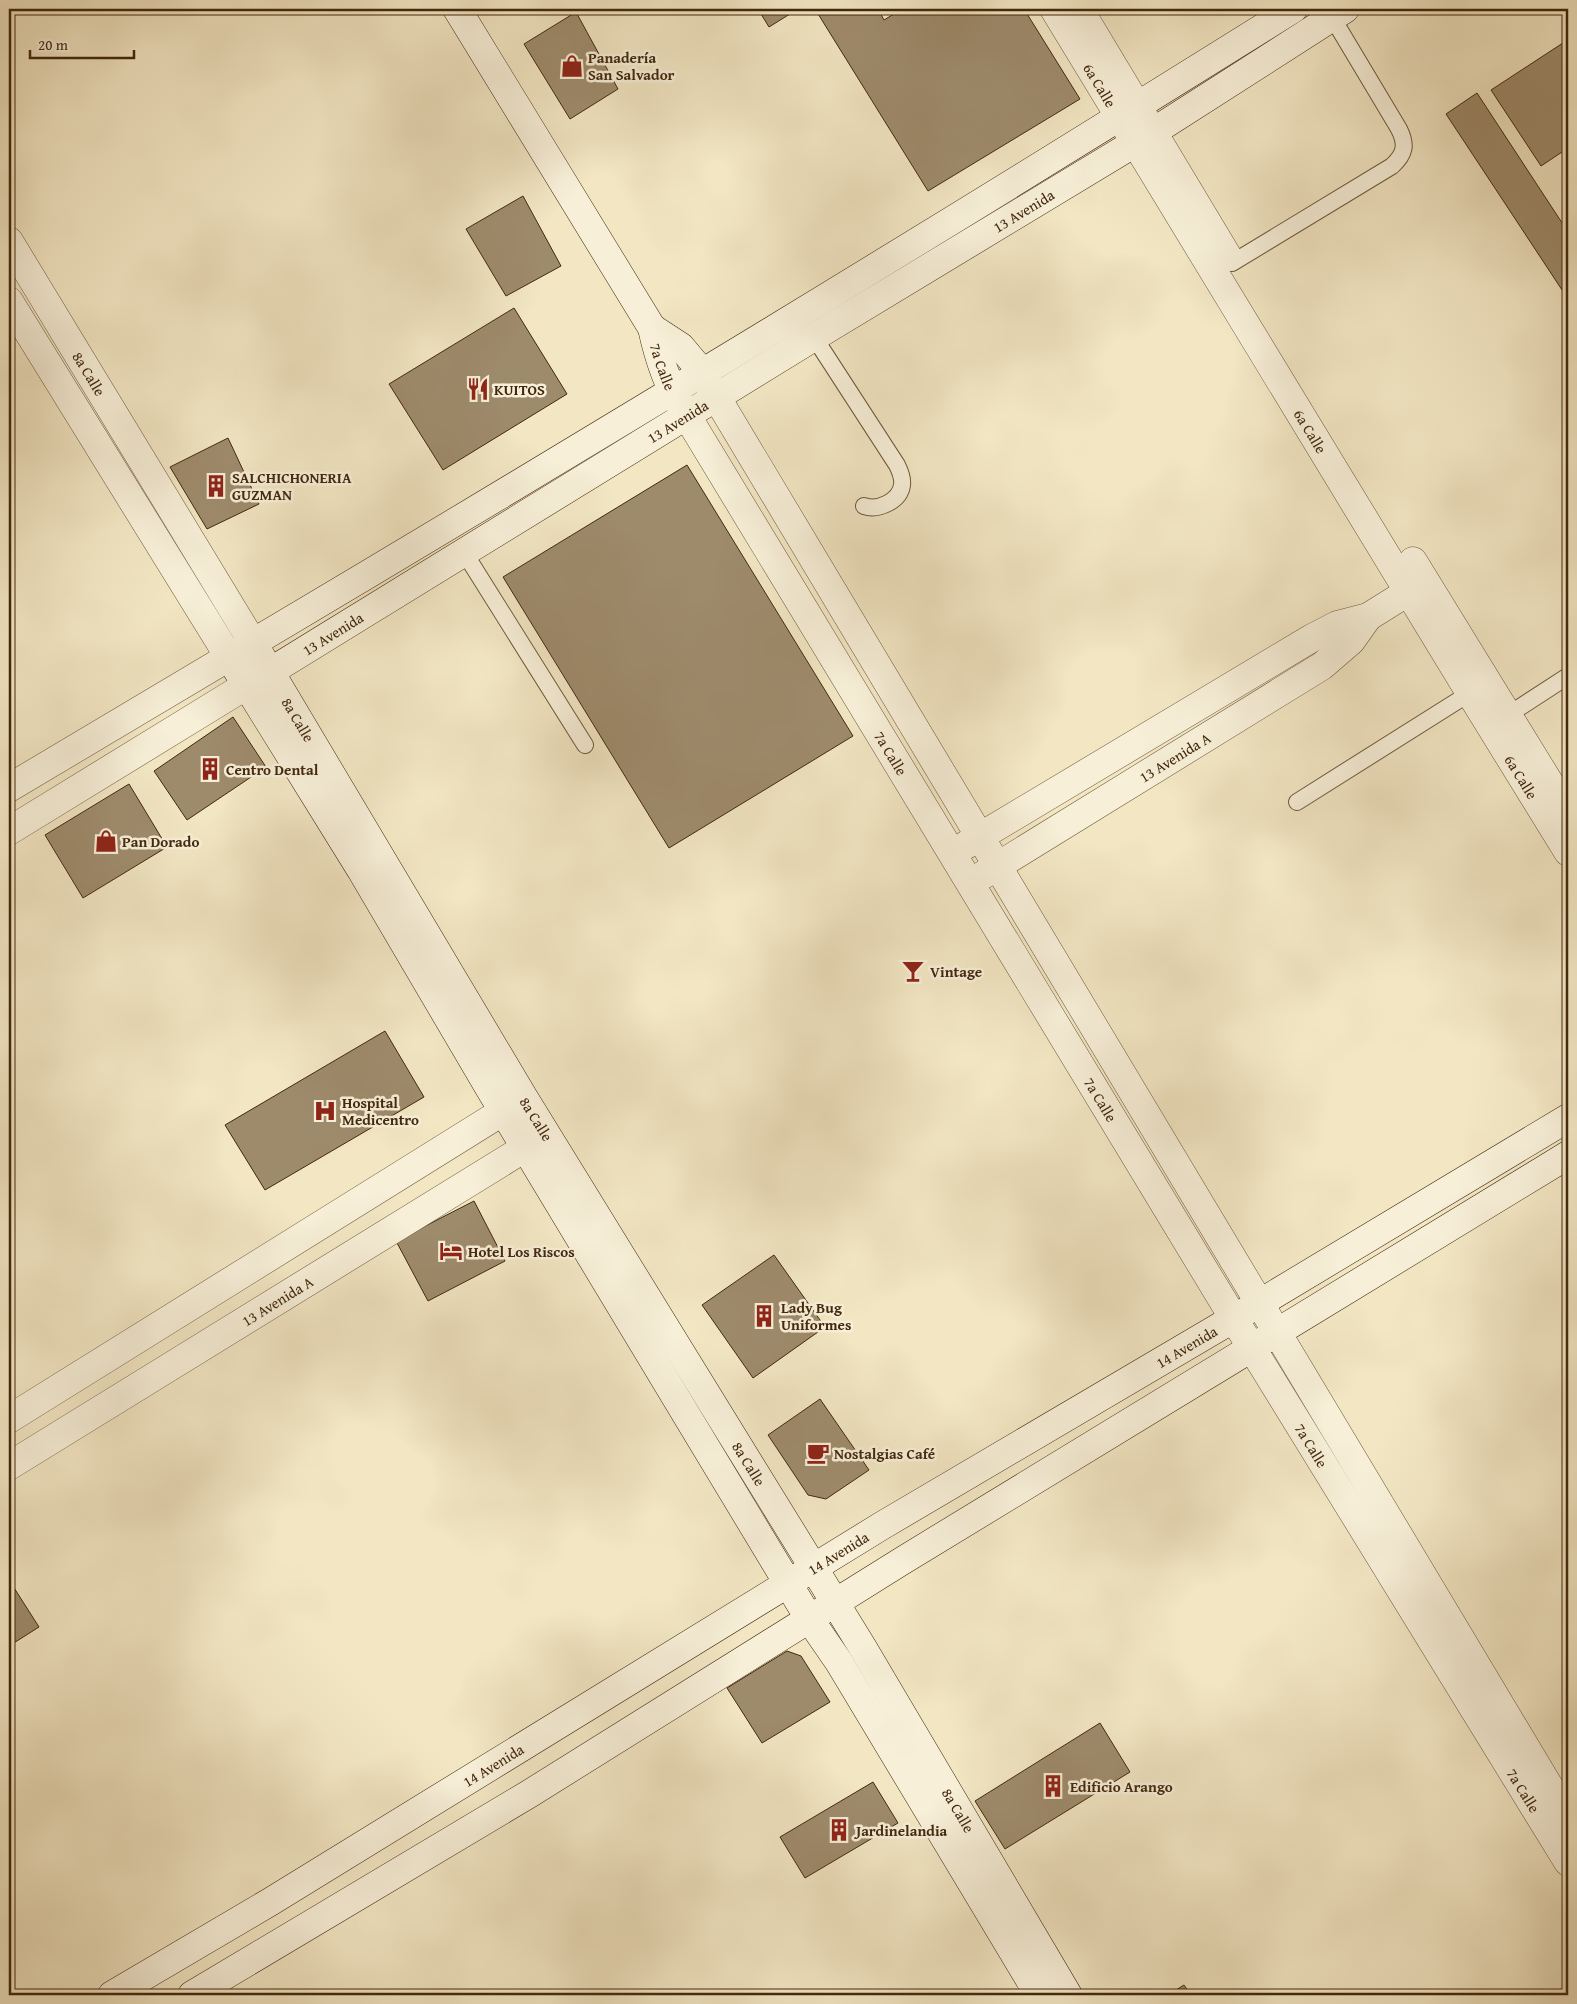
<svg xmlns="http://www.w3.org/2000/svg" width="1577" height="2004" font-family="'Gentium Book Plus',serif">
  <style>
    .building { fill: #9e8b6c; stroke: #42280e }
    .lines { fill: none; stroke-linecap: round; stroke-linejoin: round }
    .lane-casing { stroke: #6e583b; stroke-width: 18 }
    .street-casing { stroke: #6e583b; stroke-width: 29 }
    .secondary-casing { stroke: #42280e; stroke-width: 29 }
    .lane { stroke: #f7efd8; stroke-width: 16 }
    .street { stroke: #f7efd8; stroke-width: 28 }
    .secondary { stroke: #f7efd8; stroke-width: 28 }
    .labels { text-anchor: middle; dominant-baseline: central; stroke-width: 5; stroke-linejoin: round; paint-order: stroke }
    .poi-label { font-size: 15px; font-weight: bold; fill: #42280e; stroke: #f7efd8; text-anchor: start }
    .street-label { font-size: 15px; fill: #42280e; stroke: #f7efd8 }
  </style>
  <rect width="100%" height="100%" fill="#f2e6c3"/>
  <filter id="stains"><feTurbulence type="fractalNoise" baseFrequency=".004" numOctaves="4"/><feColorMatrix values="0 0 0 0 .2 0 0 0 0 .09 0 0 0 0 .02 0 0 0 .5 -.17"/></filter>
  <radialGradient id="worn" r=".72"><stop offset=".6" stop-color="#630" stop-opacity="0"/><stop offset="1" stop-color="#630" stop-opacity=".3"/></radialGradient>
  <path class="building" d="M758,9H798L769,27Z
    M815,9H878L884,20L902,9H1024L1080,99L928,191Z
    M576,12L618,89L570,119L524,44Z
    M1566,41L1568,44V148L1541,166L1491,90Z
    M1477,93L1568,232V299L1446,114Z
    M523,196L561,266L506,296L466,229Z
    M514,308L567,394L443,470L389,384Z
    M228,438L259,504L207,529L170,467Z
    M687,465L853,736L669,848L503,577Z
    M233,717L266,767L187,820L154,771Z
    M129,784L167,847L83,898L45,835Z
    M385,1031L424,1097L265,1190L225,1125Z
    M474,1201L505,1261L428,1301L396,1241Z
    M774,1255L825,1327L753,1378L702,1305Z
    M820,1399L869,1470L826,1499L808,1495L768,1435Z
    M9,1580L39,1627L9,1646Z
    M787,1651L801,1656L830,1702L762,1743L727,1688Z
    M1100,1723L1130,1772L1005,1849L975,1801Z
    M873,1782L898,1823L805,1878L780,1837Z
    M1184,1985L1191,1995H1168Z"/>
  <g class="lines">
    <defs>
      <path id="lane" d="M1232,263L1392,166C1405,154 1407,145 1399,129L1332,17
        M814,337L897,465C900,471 903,478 902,485C900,501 878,511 864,506
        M464,552L585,745
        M1508,715L1568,676
        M1297,802L1470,693"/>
      <g id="street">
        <path id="s1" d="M1054,9L1470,693L1568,852"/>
        <path d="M1079,9L1228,257"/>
        <path id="s2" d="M9,241L253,643"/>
        <path d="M9,301L229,657L9,788"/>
        <path d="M717,398L1568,1818"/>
        <path id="s3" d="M687,416L1234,1319L1568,1862"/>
        <path d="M1413,561L1568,813"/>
        <path d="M9,831L247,685"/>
        <path d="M966,845L1312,638L1337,625L1368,617L1424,582"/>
        <path id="s4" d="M983,875L1322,666L1351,641L1368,617"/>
        <path d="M9,1419L523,1099"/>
        <path id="s5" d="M9,1466L546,1135"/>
      </g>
      <g id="secondary">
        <path id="s6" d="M457,9L652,328C658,356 666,382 681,406"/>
        <path d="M652,328L681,347L702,372L711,389"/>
        <path id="s7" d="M253,643L524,1098L863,1648L1068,1995"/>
        <path id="s8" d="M255,681L814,337L1153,132L1345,9"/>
        <path id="s9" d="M112,1995L270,1902L883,1525L1260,1303L1568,1118"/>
        <path d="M192,1995L529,1794L902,1561L1568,1155"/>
        <path d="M1039,1995L839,1662L810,1620L491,1091L361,870L229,657C586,445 941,229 1293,9"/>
      </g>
    </defs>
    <use href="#lane" class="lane-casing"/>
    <use href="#street" class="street-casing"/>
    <use href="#secondary" class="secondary-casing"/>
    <use href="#lane" class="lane"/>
    <use href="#street" class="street"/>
    <use href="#secondary" class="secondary"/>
  </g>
  <defs>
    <symbol id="shop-bare" viewBox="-9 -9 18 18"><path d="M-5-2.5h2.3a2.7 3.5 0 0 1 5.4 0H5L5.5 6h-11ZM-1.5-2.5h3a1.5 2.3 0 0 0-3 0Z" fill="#8f2418" stroke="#f7efd8" stroke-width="2.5" paint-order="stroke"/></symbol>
    <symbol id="restaurant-bare" viewBox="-9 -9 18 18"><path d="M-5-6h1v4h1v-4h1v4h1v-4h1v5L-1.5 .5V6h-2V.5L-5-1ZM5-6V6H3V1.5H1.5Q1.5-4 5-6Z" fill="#8f2418" stroke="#f7efd8" stroke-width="2.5" paint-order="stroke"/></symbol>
    <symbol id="building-bare" viewBox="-9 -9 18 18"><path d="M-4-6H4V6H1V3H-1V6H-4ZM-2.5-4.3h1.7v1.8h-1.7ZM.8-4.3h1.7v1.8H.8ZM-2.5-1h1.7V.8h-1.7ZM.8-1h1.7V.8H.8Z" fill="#8f2418" stroke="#f7efd8" stroke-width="2.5" paint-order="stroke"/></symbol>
    <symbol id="bar-bare" viewBox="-9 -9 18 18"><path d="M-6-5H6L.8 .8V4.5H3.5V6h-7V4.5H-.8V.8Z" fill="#8f2418" stroke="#f7efd8" stroke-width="2.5" paint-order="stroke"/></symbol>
    <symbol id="hospital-bare" viewBox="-9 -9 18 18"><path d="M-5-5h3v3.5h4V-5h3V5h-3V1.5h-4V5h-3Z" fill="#8f2418" stroke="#f7efd8" stroke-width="2.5" paint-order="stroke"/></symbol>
    <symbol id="hotel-bare" viewBox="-9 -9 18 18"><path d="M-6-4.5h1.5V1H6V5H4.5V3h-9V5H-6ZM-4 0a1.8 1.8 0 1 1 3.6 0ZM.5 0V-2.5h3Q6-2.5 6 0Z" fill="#8f2418" stroke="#f7efd8" stroke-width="2.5" paint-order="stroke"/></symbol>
    <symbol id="cafe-bare" viewBox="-9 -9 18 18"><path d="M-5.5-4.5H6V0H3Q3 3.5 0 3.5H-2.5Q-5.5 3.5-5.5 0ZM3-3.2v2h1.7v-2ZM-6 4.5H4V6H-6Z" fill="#8f2418" stroke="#f7efd8" stroke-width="2.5" paint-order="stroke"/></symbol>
  </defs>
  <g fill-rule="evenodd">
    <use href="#shop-bare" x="556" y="50" width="32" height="32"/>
    <use href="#restaurant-bare" x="462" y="373" width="32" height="32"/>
    <use href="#building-bare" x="200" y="470" width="32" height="32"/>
    <use href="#building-bare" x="194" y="753" width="32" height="32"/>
    <use href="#shop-bare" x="90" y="825" width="32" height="32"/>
    <use href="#bar-bare" x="897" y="955" width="32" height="32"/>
    <use href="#hospital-bare" x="309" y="1095" width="32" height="32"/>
    <use href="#hotel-bare" x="435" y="1235" width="32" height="32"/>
    <use href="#building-bare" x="748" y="1300" width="32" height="32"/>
    <use href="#cafe-bare" x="802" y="1437" width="32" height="32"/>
    <use href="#building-bare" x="1037" y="1770" width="32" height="32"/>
    <use href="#building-bare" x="823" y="1814" width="32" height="32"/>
  </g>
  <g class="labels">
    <g class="poi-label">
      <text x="588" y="57">Panadería<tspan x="588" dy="17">San Salvador</tspan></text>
      <text x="494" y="389">KUITOS</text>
      <text x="232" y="477">SALCHICHONERIA<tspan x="232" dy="17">GUZMAN</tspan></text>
      <text x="226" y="769">Centro Dental</text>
      <text x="122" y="841">Pan Dorado</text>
      <text x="930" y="971">Vintage</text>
      <text x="342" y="1102">Hospital<tspan x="342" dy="17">Medicentro</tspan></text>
      <text x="468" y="1251">Hotel Los Riscos</text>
      <text x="781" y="1307">Lady Bug<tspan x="781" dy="17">Uniformes</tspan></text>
      <text x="834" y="1453">Nostalgias Café</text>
      <text x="1070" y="1786">Edificio Arango</text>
      <text x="856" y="1830">Jardinelandia</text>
    </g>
    <g class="street-label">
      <text stroke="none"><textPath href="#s1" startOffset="89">6a Calle</textPath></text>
      <text stroke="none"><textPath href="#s8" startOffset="901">13 Avenida</textPath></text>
      <text stroke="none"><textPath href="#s6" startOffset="414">7a Calle</textPath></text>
      <text stroke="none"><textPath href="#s2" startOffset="155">8a Calle</textPath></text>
      <text stroke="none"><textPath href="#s8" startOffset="496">13 Avenida</textPath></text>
      <text stroke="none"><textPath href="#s1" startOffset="494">6a Calle</textPath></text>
      <text stroke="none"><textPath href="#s8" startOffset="91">13 Avenida</textPath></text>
      <text stroke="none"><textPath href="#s7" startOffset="89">8a Calle</textPath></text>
      <text stroke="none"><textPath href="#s3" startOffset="394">7a Calle</textPath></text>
      <text stroke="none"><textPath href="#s4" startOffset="225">13 Avenida A</textPath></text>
      <text stroke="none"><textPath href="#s1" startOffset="899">6a Calle</textPath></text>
      <text stroke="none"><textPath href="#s3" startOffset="799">7a Calle</textPath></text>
      <text stroke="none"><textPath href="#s7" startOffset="554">8a Calle</textPath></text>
      <text stroke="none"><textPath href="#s5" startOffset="315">13 Avenida A</textPath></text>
      <text stroke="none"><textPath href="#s9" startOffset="1255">14 Avenida</textPath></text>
      <text stroke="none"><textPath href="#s3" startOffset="1204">7a Calle</textPath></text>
      <text stroke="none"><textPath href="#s7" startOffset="959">8a Calle</textPath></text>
      <text stroke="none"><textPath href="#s9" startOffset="850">14 Avenida</textPath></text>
      <text stroke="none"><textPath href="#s9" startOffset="445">14 Avenida</textPath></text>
      <text stroke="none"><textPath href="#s3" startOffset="1609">7a Calle</textPath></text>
      <text stroke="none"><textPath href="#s7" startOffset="1364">8a Calle</textPath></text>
    </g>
  </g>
  <rect width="1577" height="2004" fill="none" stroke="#f2e6c3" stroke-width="30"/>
  <rect x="10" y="10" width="1557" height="1984" fill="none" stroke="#42280e" stroke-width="2.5"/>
  <rect x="15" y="15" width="1547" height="1974" fill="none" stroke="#42280e"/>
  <path d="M30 50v8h104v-8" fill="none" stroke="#42280e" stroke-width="2.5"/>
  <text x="38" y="50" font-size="15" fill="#42280e" stroke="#f7efd8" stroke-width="4" paint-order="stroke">20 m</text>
  <rect width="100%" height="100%" filter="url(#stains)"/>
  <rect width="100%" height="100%" fill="url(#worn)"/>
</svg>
